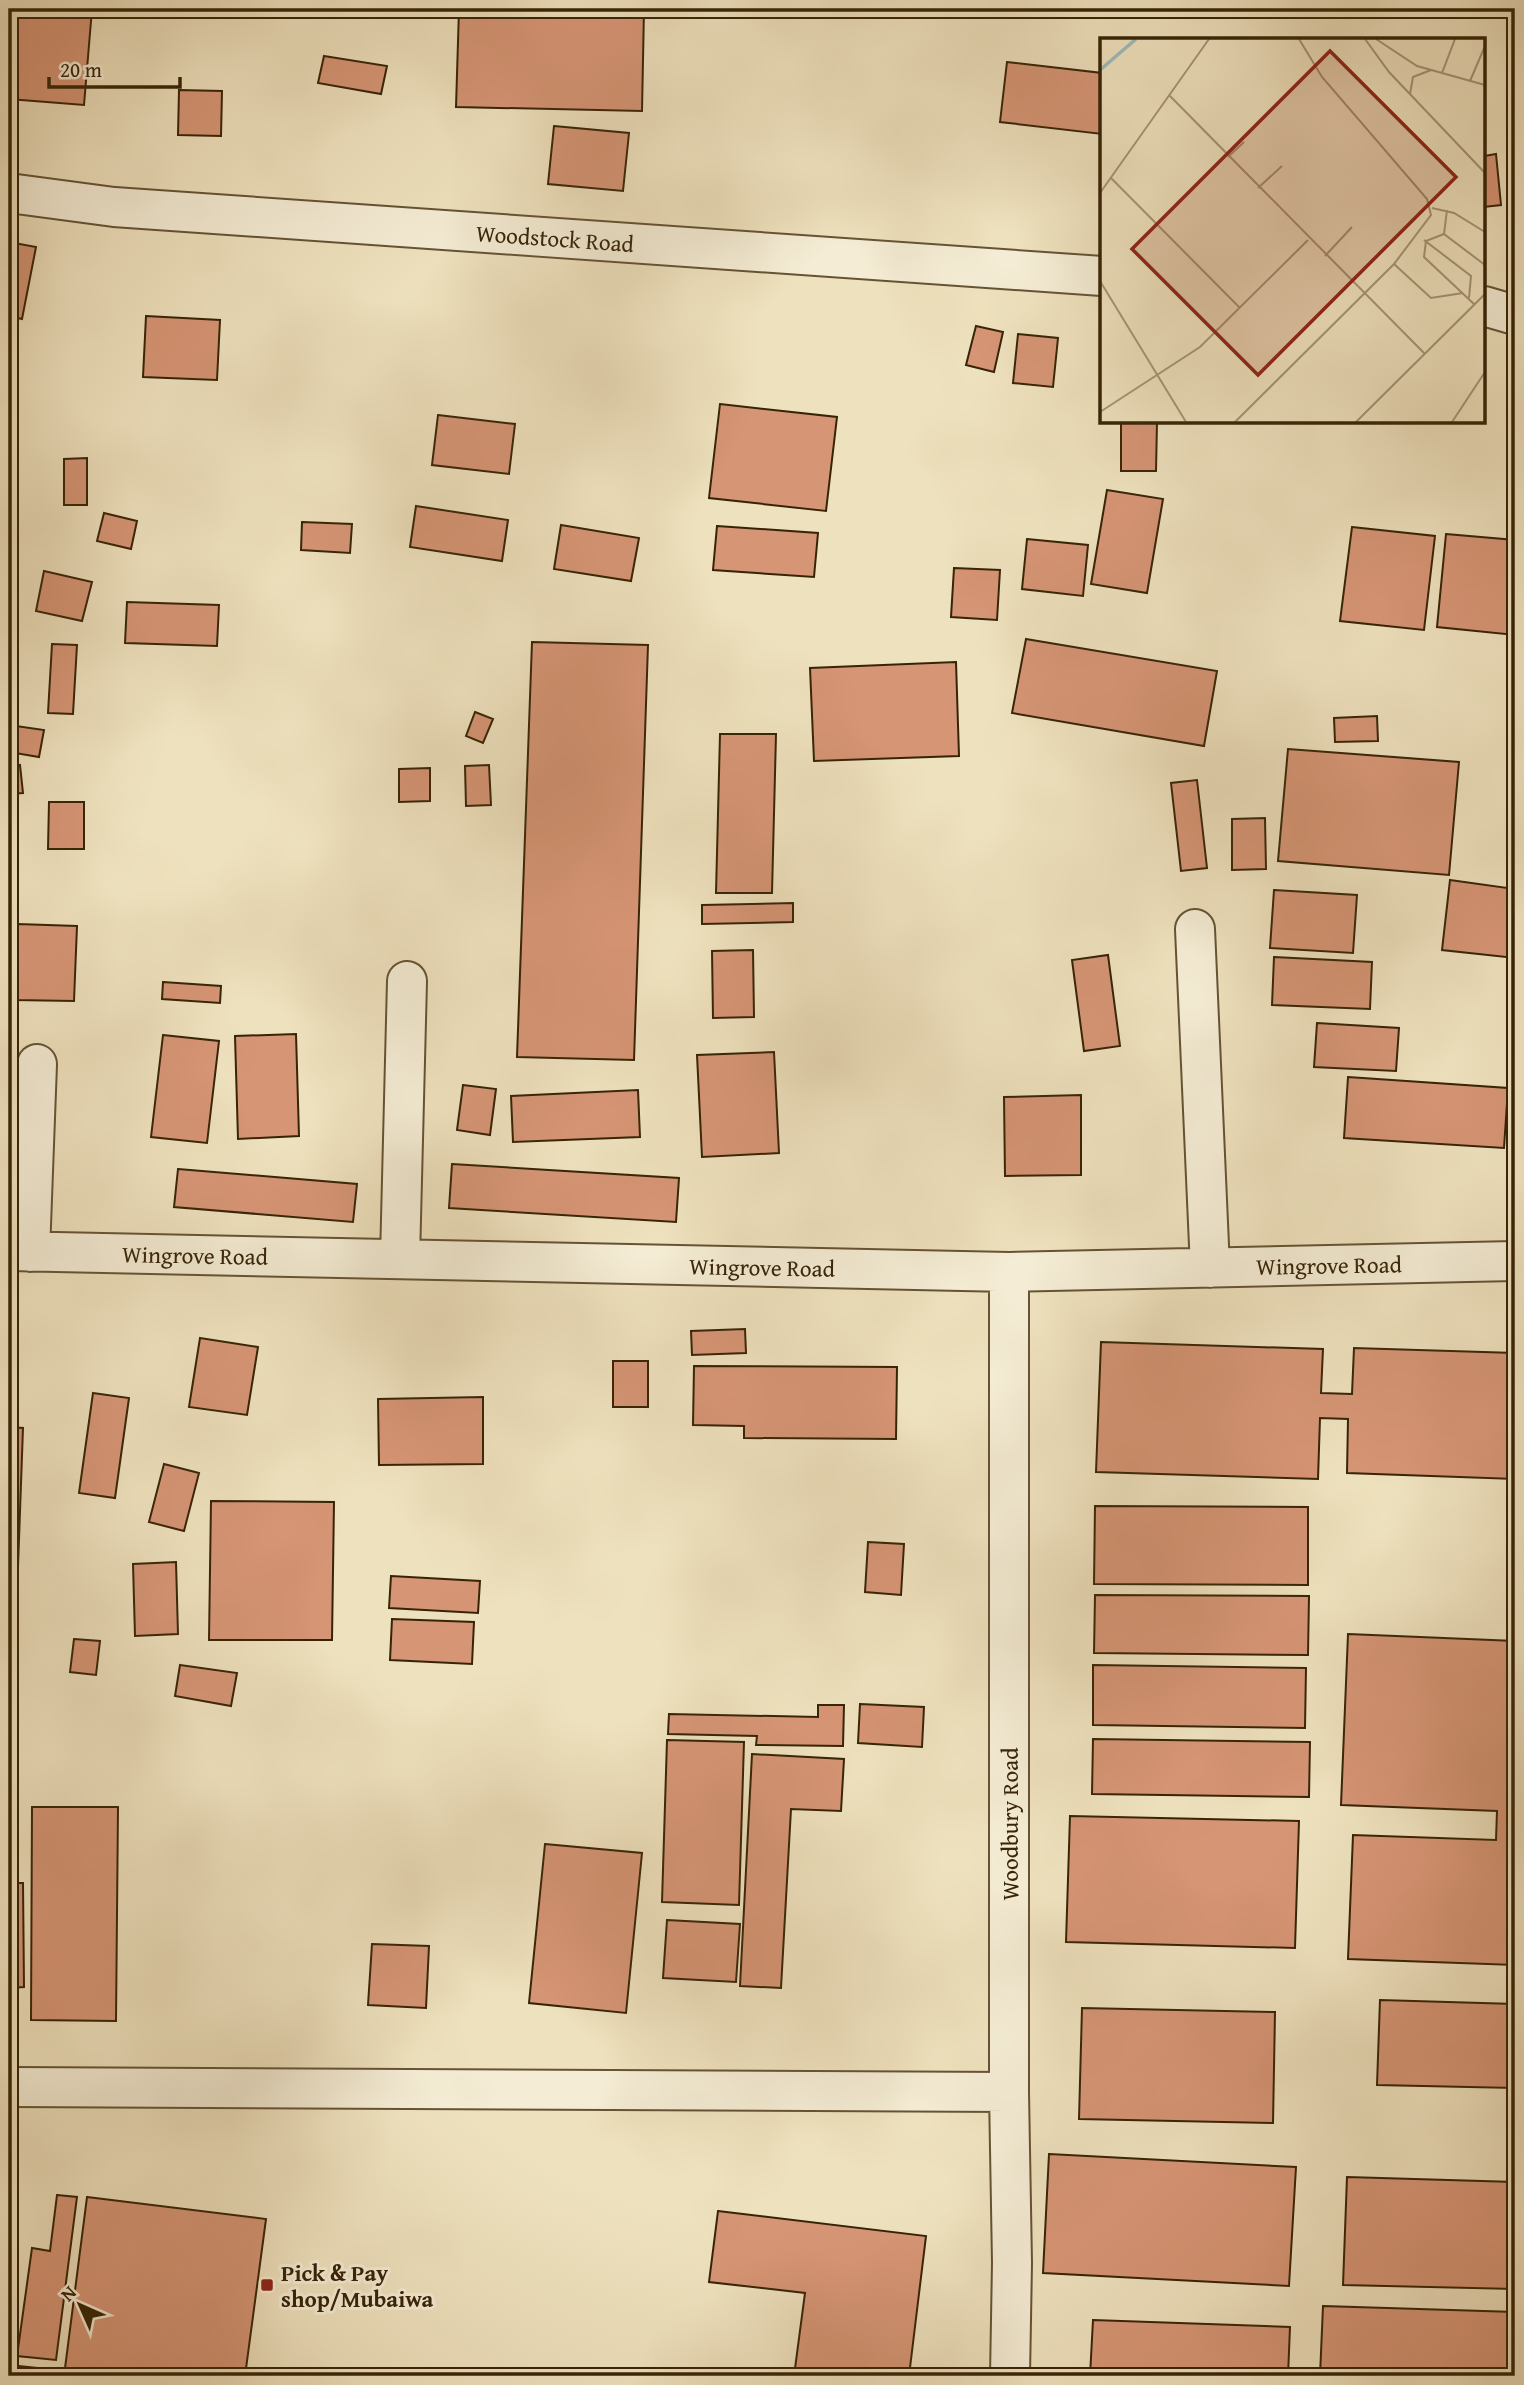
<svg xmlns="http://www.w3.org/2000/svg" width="1524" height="2385" font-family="'Gentium Book Plus',serif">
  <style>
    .building { fill: #d69575; stroke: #372407; stroke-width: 2 }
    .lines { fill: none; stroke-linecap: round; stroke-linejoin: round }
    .minor-casing { stroke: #655334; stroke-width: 42 }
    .minor { stroke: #f4ecd4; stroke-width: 38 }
    .poi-dot { fill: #8f2418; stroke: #f4ecd4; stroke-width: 2.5 }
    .labels { text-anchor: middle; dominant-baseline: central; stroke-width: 6; stroke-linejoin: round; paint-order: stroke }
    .street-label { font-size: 23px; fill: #372407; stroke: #f4ecd4 }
    .poi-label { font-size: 23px; font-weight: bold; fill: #372407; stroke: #f4ecd4; text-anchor: start }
    .inset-river { fill: none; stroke: #9dbbbb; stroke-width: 3.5 }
    .inset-road { fill: none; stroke: #a59574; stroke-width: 2 }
    .view { fill: #8f2418; fill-opacity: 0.15; stroke: #8f2418; stroke-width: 3.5 }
    .inset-edge { fill: none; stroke: #372407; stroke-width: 3.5 }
  </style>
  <rect width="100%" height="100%" fill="#eee1bd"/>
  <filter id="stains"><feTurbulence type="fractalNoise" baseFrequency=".00286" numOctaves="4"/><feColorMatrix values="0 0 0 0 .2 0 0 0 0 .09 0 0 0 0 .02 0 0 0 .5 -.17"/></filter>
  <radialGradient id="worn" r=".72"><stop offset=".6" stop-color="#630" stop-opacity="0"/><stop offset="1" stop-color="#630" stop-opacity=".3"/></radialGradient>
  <path class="building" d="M9,9H92L84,105L9,99Z
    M459,9H644L642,111L456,107Z
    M324,56L387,66L381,94L318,83Z
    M1007,62L1102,73V134L1000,122Z
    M179,90L222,91L221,136L178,135Z
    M554,126L629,133L623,191L548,184Z
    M1496,154L1501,205L1484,207V156Z
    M9,242L36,247L22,319L9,316Z
    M146,316L220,320L217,380L143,377Z
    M976,326L1003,332L994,372L966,365Z
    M1018,334L1058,338L1053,387L1013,383Z
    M720,404L837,417L826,511L709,498Z
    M438,415L515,424L509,474L432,465Z
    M1121,422H1157L1156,471H1121Z
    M87,458V505H64V459Z
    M1107,490L1163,499L1147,593L1091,584Z
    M416,506L508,520L502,561L410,547Z
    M104,513L137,521L131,549L97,541Z
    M302,522L352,524L350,553L301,550Z
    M561,525L639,538L631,581L554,569Z
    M717,526L818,533L814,577L713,570Z
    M1352,527L1435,536L1424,630L1340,621Z
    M1446,534L1515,540V635L1437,627Z
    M1027,539L1088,545L1083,596L1022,589Z
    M954,568L1000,570L997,620L951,617Z
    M44,571L92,582L82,621L36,611Z
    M9,588H18L17,625H9Z
    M127,602L219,605L217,646L125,643Z
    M1026,639L1217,671L1204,746L1012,713Z
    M532,642L648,645L634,1060L517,1057Z
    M52,644L77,645L73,714L48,713Z
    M956,662L959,756L814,761L810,668Z
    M475,712L493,719L483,743L466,736Z
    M1377,716L1378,741L1335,742L1334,718Z
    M9,725L44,730L39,757L9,752Z
    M720,734H776L772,893H716Z
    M1288,749L1459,762L1449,875L1278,861Z
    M20,765L23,793L9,794V767Z
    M489,765L491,805L466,806L465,766Z
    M430,768V801L399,802V769Z
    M1197,780L1207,868L1181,871L1171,783Z
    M49,802H84V849H48Z
    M1265,818L1266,869L1232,870V819Z
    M1450,880L1515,889V958L1442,950Z
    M1274,890L1357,895L1353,953L1270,948Z
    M793,903V922L702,924V905Z
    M17,924L77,926L74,1001L14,1000Z
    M753,950L754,1017L713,1018L712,951Z
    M1108,955L1120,1046L1084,1051L1072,960Z
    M1274,957L1372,962L1370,1009L1272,1005Z
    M163,982L221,986L220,1003L162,999Z
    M1317,1023L1399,1028L1396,1071L1314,1067Z
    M296,1034L299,1136L238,1139L235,1036Z
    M163,1035L219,1041L207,1143L151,1137Z
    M774,1052L779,1153L702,1157L697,1055Z
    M1348,1077L1508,1088L1504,1148L1344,1138Z
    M463,1085L496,1089L490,1135L457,1130Z
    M638,1090L640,1137L513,1142L511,1096Z
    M1081,1095V1175L1005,1176L1004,1097Z
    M452,1164L679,1178L676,1222L449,1208Z
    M178,1169L357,1184L353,1222L174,1207Z
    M745,1329L746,1353L692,1355L691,1331Z
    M200,1338L258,1347L247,1415L189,1407Z
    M1101,1342L1323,1349L1321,1393L1352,1394L1354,1348L1515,1353V1479L1347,1473L1348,1419L1320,1418L1318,1479L1096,1472Z
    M613,1361H648V1407H613Z
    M694,1366L897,1367L896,1439L744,1438V1426L693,1425Z
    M93,1393L129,1398L115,1498L79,1493Z
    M483,1397V1464L379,1465L378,1399Z
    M9,1427L23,1428L15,1650H9Z
    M164,1464L199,1473L184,1531L149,1522Z
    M211,1501L334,1502L332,1640H209Z
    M1095,1506L1308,1507V1585L1094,1584Z
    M868,1542L904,1544L901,1595L865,1592Z
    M176,1562L178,1634L135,1636L133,1564Z
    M391,1576L480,1581L478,1613L389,1608Z
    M1095,1595L1309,1596L1308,1655L1094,1653Z
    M392,1619L474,1622L472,1664L390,1660Z
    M1348,1634L1515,1641V1965L1348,1959L1353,1835L1496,1840L1497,1811L1341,1805Z
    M74,1639L100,1641L96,1675L70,1672Z
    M180,1665L237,1673L231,1706L175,1696Z
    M1093,1665L1306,1668L1305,1728L1093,1725Z
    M860,1704L924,1707L922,1747L858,1743Z
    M818,1705H844L843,1746L756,1745L757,1736L668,1734L669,1714L818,1717Z
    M1093,1739L1310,1742L1309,1797L1092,1794Z
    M667,1740L744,1742L739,1905L662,1902Z
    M752,1754L844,1759L841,1811L791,1809L781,1988L740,1986Z
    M32,1807H118L116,2021L31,2020Z
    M1070,1816L1299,1821L1295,1948L1066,1942Z
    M545,1844L642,1853L626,2013L529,2003Z
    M9,1883H23L24,1987L9,1988Z
    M667,1920L740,1924L736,1982L663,1978Z
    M372,1944L429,1946L426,2008L368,2005Z
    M1380,2000L1515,2004V2088L1377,2085Z
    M1082,2008L1275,2012L1273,2123L1079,2119Z
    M1049,2154L1296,2167L1289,2286L1043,2273Z
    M1347,2177L1515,2182V2289L1343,2285Z
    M57,2195L77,2197L56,2360L17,2356L32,2248L50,2251Z
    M87,2197L266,2219L245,2376H64Z
    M718,2211L926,2236L909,2376H794L805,2293L709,2282Z
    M1323,2306L1515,2312V2376H1320Z
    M1093,2320L1290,2327L1288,2376H1090Z
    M9,2365L56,2370V2376H9Z"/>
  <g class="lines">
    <defs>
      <path id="minor" d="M9,193L114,207L1102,276
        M1484,306L1515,315
        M1195,929L1210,1268
        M9,1251L1009,1272L1515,1261
        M30,1252L37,1064
        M400,1259L407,981
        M1009,1272V2092L1012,2263L1010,2376
        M9,2087L1009,2092"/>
    </defs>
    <use href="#minor" class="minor-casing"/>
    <use href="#minor" class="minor"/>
  </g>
  <rect class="poi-dot" x="260" y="2278" width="14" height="14" rx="3.5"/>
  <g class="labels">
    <g class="street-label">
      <text transform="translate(555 238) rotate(4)">Woodstock Road</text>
      <text transform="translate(195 1255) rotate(1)">Wingrove Road</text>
      <text transform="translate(1329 1265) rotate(-1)">Wingrove Road</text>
      <text transform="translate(762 1267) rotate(1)">Wingrove Road</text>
      <text transform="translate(1009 1824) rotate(-90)">Woodbury Road</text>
    </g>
    <g class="poi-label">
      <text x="281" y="2272">Pick &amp; Pay<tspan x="281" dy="26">shop/Mubaiwa</tspan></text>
    </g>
  </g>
  <g transform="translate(1100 38)">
    <rect width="385" height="385" fill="#eee1bd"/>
    <path class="inset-river" d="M0,32L36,1"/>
    <path class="inset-road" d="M265,1L289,34L385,135M276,1L317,28L385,47M342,35L355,1M370,43L385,8M310,56L313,39L331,32M69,57L325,316M128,119L144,104M11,140L140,270M158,150L182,128M0,155L109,1M332,170L354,175L385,194M347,172L344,196L385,227M344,196L326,203L324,219L375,267M324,202L371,238L369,260M225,218L252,189M294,226L331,260L363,255M0,243L86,384M0,374L100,309L208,202M135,384L294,226L331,177L327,161L222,39L199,1M256,384L385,256M352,384L385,334"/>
    <path class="view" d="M230,13L356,139L158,337L32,211Z"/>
    <rect width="385" height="385" class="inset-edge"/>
  </g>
  <rect width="1524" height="2385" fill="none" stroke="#eee1bd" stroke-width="35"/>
  <rect x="10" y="10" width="1503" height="2364" fill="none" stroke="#372407" stroke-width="3.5"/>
  <rect x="18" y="18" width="1489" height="2350" fill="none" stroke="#372407" stroke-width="2"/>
  <g transform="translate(80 2305) rotate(315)" stroke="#f4ecd4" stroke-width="5" paint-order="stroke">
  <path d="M0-5L12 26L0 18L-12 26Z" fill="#372407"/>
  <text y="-10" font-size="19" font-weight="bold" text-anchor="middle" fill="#372407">N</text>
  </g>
  <path d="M49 77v10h131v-10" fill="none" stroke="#372407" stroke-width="3.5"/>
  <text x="60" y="77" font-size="21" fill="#372407" stroke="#f4ecd4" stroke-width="5" paint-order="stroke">20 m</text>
  <rect width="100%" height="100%" filter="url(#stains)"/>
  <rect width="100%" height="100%" fill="url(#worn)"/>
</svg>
